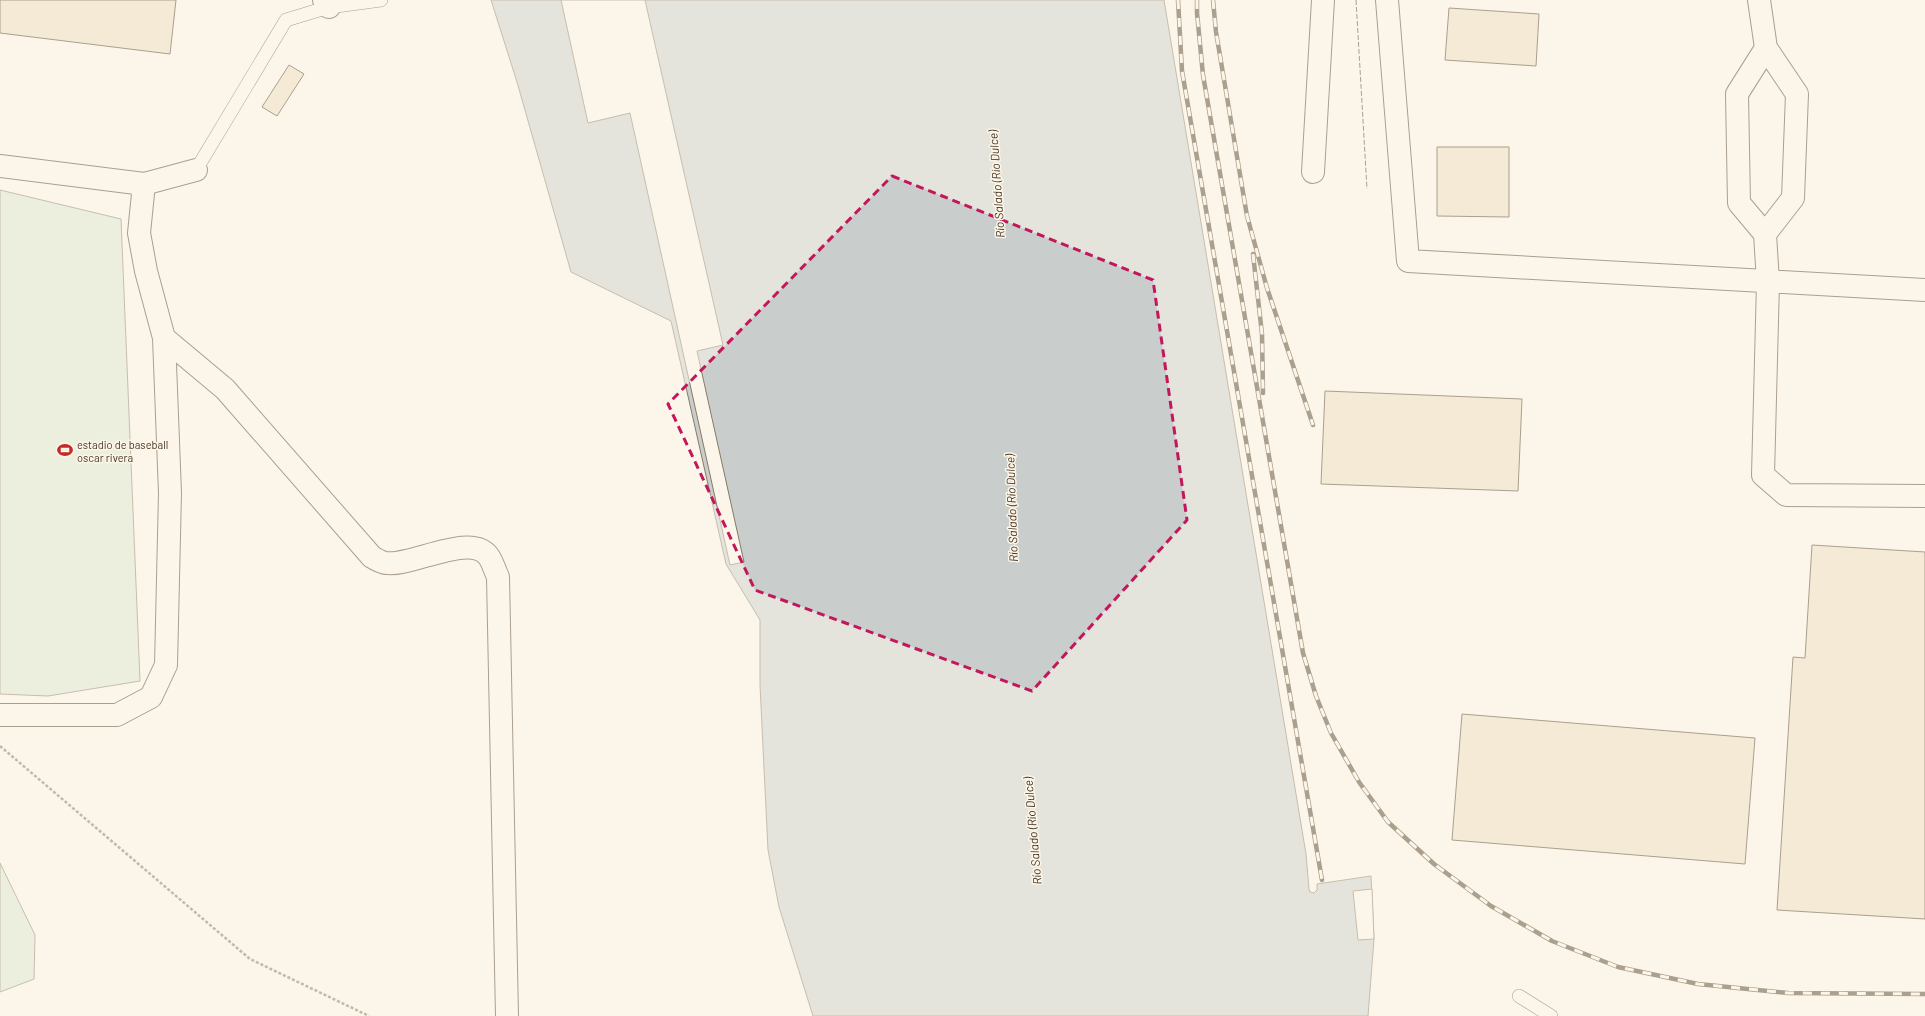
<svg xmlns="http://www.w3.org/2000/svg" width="1925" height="1016" font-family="Barlow,sans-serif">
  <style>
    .green { fill: #dce7d0; stroke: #887966 }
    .water { fill: #c9cecd; stroke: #887966 }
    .pier { fill: #fbf6e9; stroke: #887966 }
    .building { fill: #ecdcbc; stroke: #4a3520 }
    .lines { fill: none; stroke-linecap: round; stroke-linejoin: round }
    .lane-casing { stroke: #4a3520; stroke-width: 14 }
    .street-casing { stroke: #4a3520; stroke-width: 24 }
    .path { stroke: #7f6f5c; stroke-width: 2.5; stroke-dasharray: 3 2; stroke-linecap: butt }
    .lane { stroke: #fbf6e9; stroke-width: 13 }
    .street { stroke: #fbf6e9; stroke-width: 22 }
    .rail-casing { stroke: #4a3520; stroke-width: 4.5 }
    .rail { stroke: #fbf6e9; stroke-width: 3; stroke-dasharray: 9; stroke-linecap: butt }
    .fence { stroke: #4a3520; stroke-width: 1; stroke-dasharray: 5 2; stroke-linecap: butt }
    .marked { fill: none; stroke: #c2185b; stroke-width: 3; stroke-dasharray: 8 5; stroke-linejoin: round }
    .labels { text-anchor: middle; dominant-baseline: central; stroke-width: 3; stroke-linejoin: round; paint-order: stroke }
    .poi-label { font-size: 11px; fill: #4a3520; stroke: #fbf6e9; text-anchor: start }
    .water-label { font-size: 12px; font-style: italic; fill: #4a3520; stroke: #fbf6e9 }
  </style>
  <rect width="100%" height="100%" fill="#fbf6e9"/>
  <path class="green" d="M0,190L121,219L140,681L48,696L0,694Z
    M0,863L35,935L34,979L0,992Z"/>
  <path class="water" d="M491,0H1164L1306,854L1309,889L1310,892L1314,893L1317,890V884L1371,876L1374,939L1368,1016H813L779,907L768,850L760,685V620L726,564L671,321L571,272L517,82Z"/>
  <path class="pier" d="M561,0H645L723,345L697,351L744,562L730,565L630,113L588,123Z
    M1372,889L1374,939L1358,940L1353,891Z"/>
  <path class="building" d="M0,0H176L170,54L0,33Z
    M1449,8L1539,14L1536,66L1445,60Z
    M289,65L304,74L277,116L262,107Z
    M1437,147H1509V217L1437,216Z
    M1325,391L1522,399L1518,491L1321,484Z
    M1812,545L1925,552V919L1777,910L1793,657L1805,658Z
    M1462,714L1755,738L1745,864L1452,840Z"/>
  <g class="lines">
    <defs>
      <path id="lane" d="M196,170L286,20L329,7L381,0
        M1519,996L1551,1016"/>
      <path id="street" d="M324,0L329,7
        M1387,0L1408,261L1925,290
        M1759,0L1766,48L1797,94L1793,198L1765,234
        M1766,48L1737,94L1739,203L1765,234L1768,282L1763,475L1786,495L1925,496
        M0,166L144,184L196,170
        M1313,172L1323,0
        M164,338L225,389L372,557C376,559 382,563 386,563C411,567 472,531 489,557C493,563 495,571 498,577L507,1016
        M0,715H117L151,697L166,665L170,493L164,338L146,271L139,233L144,184"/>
    </defs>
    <use href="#lane" class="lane-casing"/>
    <use href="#street" class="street-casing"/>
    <path class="path" d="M0,746L250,959L369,1016"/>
    <use href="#lane" class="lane"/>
    <use href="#street" class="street"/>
    <defs>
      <path id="rail" d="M1178,0L1182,71L1322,880
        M1197,0V13L1203,75L1303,653L1316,696L1331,733L1359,782L1388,822L1434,864L1491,906L1552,941L1618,967L1698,984L1788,993L1925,994
        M1213,0L1216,32L1247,216L1267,288L1313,425
        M1253,254L1262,334L1263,393"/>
    </defs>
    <use href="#rail" class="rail-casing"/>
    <use href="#rail" class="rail"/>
    <path class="fence" d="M1356,0L1367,189"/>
  </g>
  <path d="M0 0H1925V1016H0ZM892,176L1153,280L1187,520L1032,691L755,590L668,404Z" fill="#fbf6e9" fill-opacity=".55" fill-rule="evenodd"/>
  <path class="marked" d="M892,176L1153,280L1187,520L1032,691L755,590L668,404Z"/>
  <defs>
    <symbol id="stadium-bare" viewBox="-9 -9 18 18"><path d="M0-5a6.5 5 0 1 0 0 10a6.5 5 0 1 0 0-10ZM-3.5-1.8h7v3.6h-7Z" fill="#c62828" stroke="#fbf6e9" stroke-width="2.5" paint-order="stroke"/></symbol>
  </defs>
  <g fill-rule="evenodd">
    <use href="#stadium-bare" x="54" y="439" width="22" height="22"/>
  </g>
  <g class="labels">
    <g class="poi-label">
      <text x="77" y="444">estadio de baseball<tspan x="77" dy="13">oscar rivera</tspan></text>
    </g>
    <g class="water-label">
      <text transform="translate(996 184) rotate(-94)">Río Salado (Río Dulce)</text>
      <text transform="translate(1011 508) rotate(-92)">Río Salado (Río Dulce)</text>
      <text transform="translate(1032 831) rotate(-95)">Río Salado (Río Dulce)</text>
    </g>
  </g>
</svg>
